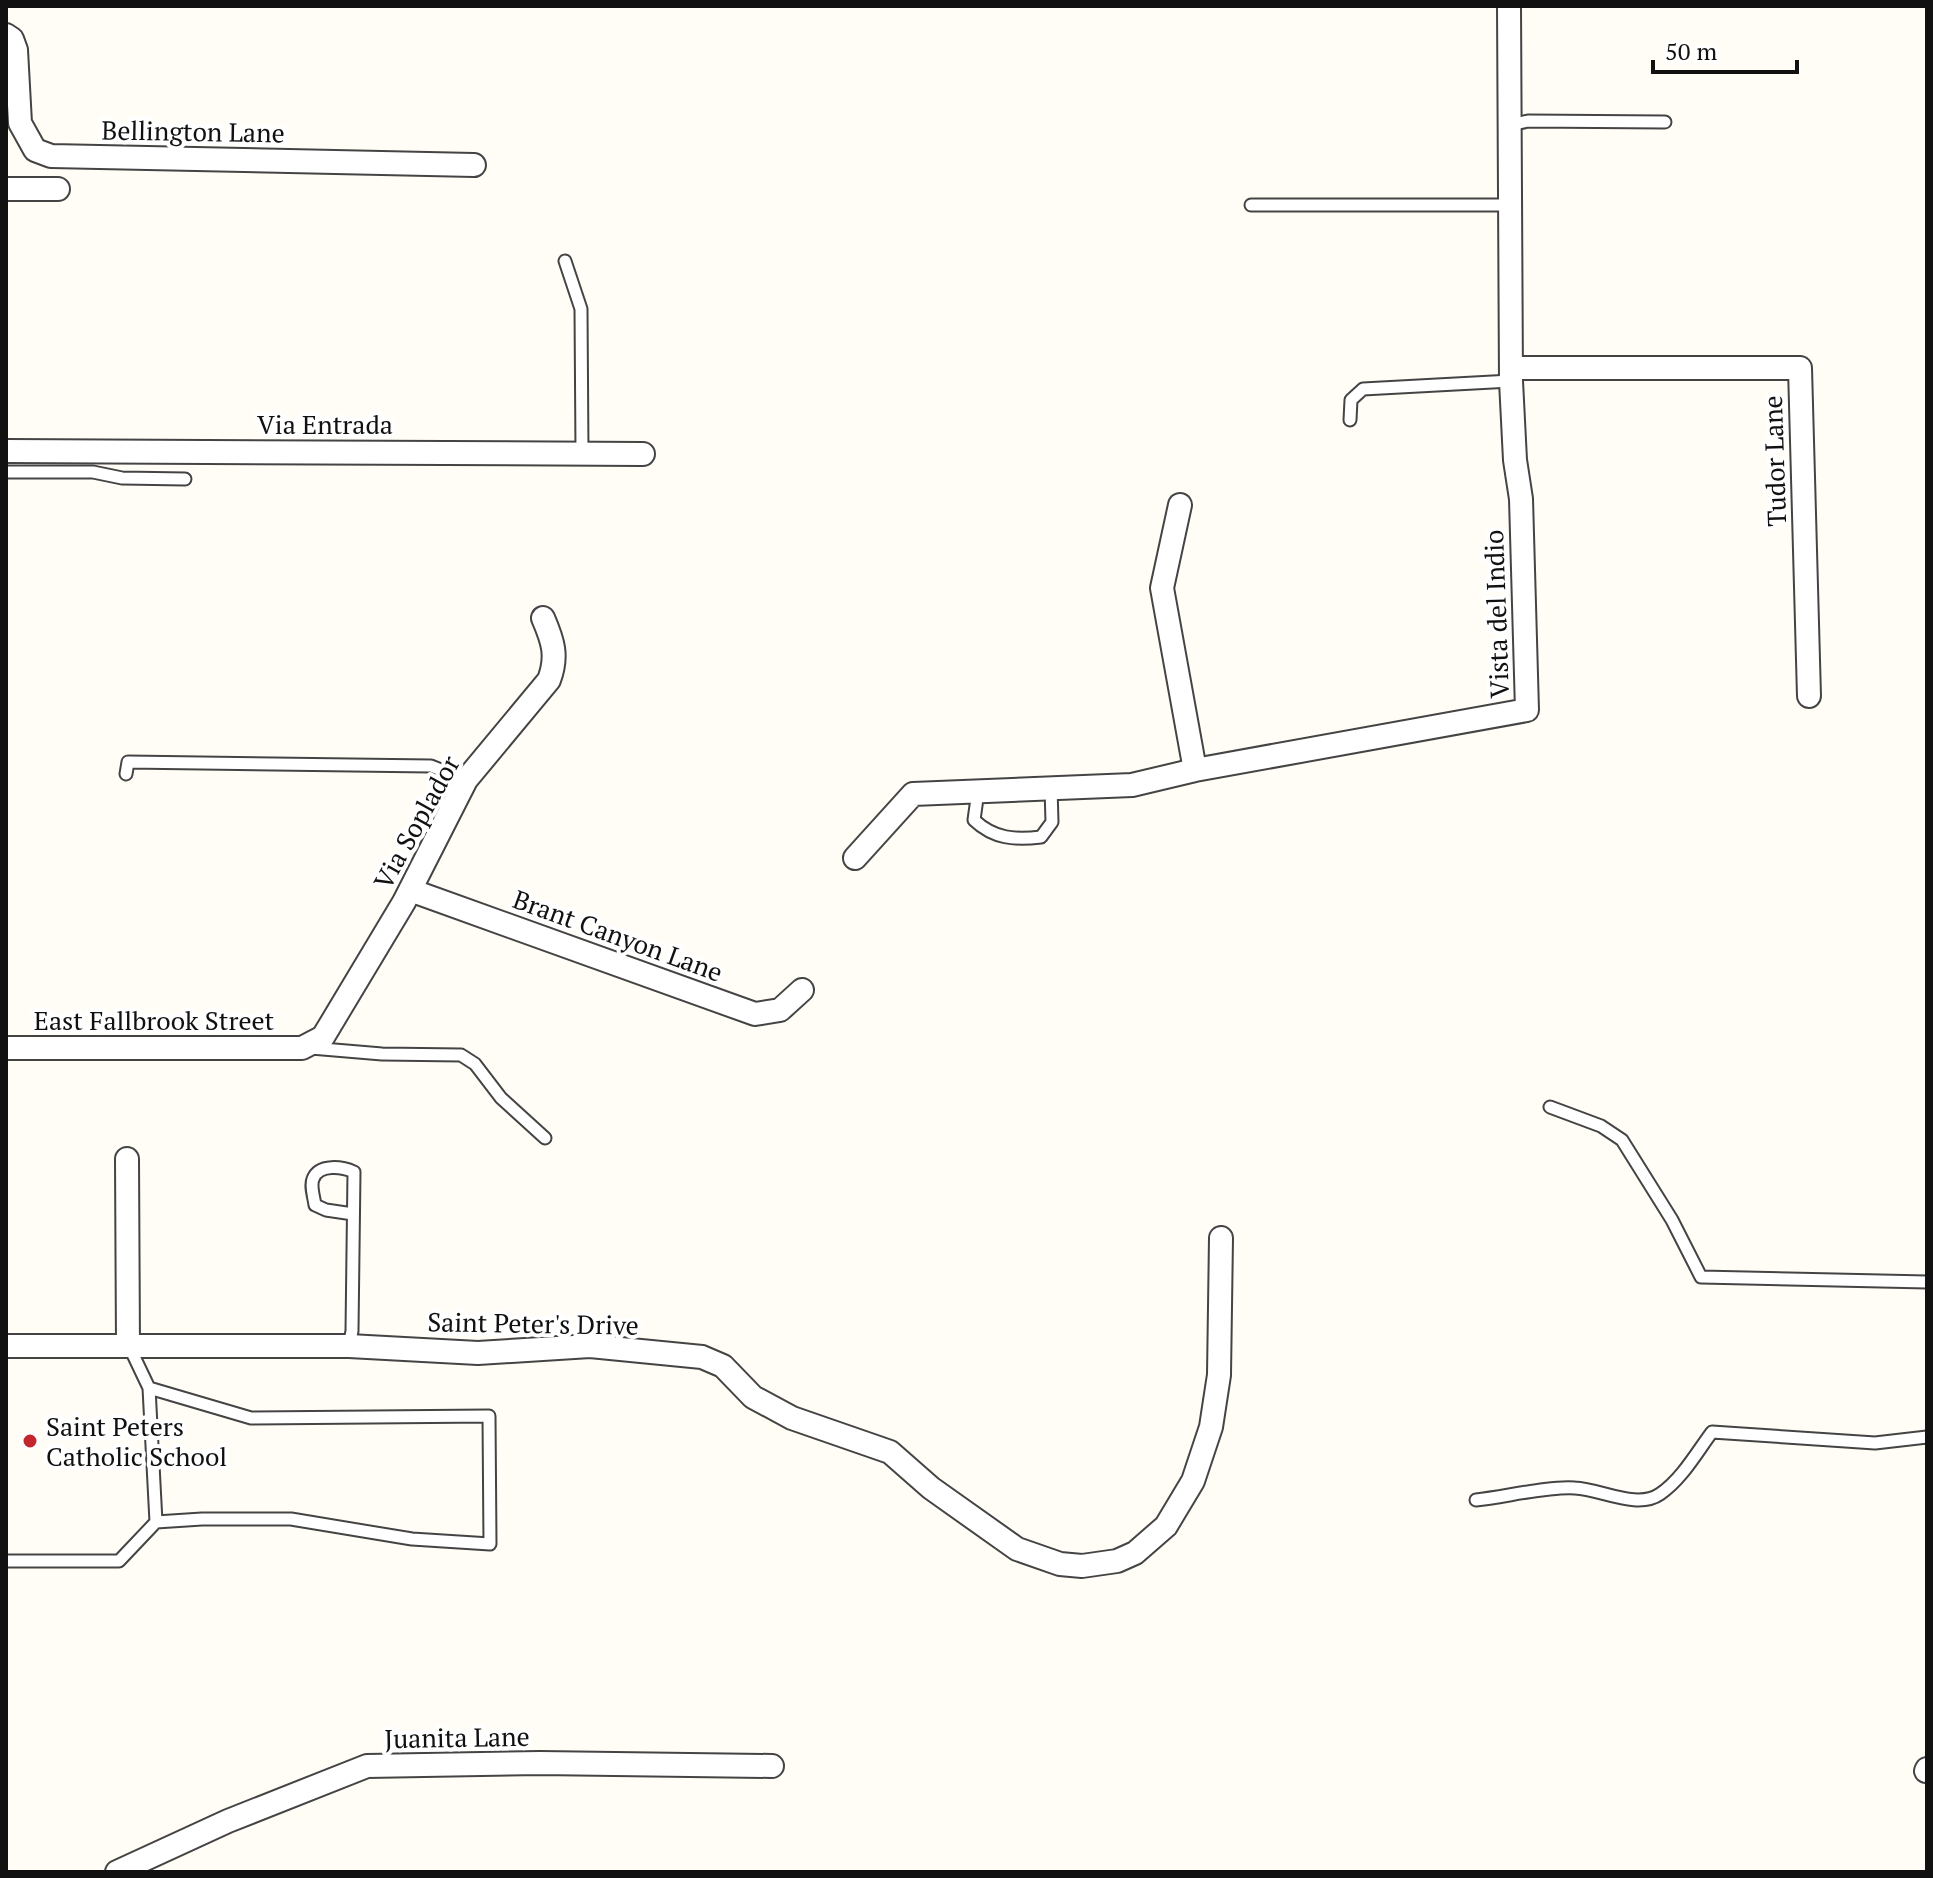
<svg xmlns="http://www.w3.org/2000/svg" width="1933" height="1878" font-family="'PT Serif',serif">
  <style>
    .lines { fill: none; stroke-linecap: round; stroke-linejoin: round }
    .service-casing { stroke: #444; stroke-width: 15 }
    .minor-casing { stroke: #444; stroke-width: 26 }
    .service { stroke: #fff; stroke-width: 11 }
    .minor { stroke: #fff; stroke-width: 22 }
    .poi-dot { fill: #c4262e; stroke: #fff; stroke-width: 3 }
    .labels { text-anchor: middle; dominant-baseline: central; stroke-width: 8; stroke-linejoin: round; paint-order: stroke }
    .street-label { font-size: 26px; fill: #111; stroke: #fff }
    .poi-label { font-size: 26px; fill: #111; stroke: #fff; text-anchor: start }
  </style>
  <rect width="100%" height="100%" fill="#fffdf5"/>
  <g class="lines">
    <defs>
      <path id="service" d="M1511,125L1528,121L1665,122
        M1251,205H1511
        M565,261L581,309L582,453
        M1350,420L1351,400L1363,389L1511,381
        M6,472H93L122,478L185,479
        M126,774L128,762L431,766L466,780
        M978,791L974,820C994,839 1015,840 1041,837L1052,822L1051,788
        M311,1048L382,1054L461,1055L475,1064L501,1098L545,1138
        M1550,1107L1601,1126L1622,1140L1672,1220L1701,1277L1927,1282
        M349,1346L352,1331L354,1172C343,1167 319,1163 313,1179C310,1186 314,1197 315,1205L326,1210L353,1214
        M149,1388L156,1522
        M1476,1500C1505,1497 1548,1486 1575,1488C1601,1489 1637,1510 1660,1494C1682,1479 1697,1452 1712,1432L1875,1443L1927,1437
        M6,1561H119L156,1522L202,1519H291L412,1539L490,1544L489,1416L251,1418L149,1388L129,1346"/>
      <path id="minor" d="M6,35L12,39L16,50L20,123L35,150L51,156L474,165
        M6,189H58
        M1511,368H1800L1809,696
        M6,451L643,454
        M1180,505L1162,588L1195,770L1527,710L1521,499L1515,460L1511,381L1509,6
        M855,858L913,794L1132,785L1195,770
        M410,890L755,1014L780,1010L802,990
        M6,1048H302L323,1037L404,902L466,780L549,680C558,656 553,641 543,618
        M127,1159L128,1346
        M6,1346H349L478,1353L590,1346L702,1357L723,1366L753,1397L792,1418L890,1452L931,1488L1017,1549L1060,1564L1082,1566L1117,1561L1135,1553L1166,1526L1193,1481L1211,1427L1219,1375L1221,1238
        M1926,1771L1927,1769
        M117,1872L228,1821L367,1766L540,1763L772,1766"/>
    </defs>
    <use href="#service" class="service-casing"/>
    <use href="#minor" class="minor-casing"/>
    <use href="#service" class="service"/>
    <use href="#minor" class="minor"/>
  </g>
  <circle class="poi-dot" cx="30" cy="1441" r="8"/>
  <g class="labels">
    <g class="street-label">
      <text transform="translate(193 131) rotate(1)">Bellington Lane</text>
      <text x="325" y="424">Via Entrada</text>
      <text transform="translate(1774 461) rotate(-92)">Tudor Lane</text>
      <text transform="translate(1496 614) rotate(-92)">Vista del Indio</text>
      <text transform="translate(416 822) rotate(-61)">Via Soplador</text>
      <text transform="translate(618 935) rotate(20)">Brant Canyon Lane</text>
      <text x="154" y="1020">East Fallbrook Street</text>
      <text transform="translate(533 1323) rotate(1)">Saint Peter's Drive</text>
      <text transform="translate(457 1737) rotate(-1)">Juanita Lane</text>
    </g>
    <g class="poi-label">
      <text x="46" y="1426">Saint Peters<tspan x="46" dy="30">Catholic School</tspan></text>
    </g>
  </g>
  <rect width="1933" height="1878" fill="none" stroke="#111111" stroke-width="16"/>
  <path d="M1653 60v12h144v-12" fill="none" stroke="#111111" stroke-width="4"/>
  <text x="1665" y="60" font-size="24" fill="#111111" stroke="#ffffff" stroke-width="6" paint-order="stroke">50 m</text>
</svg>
